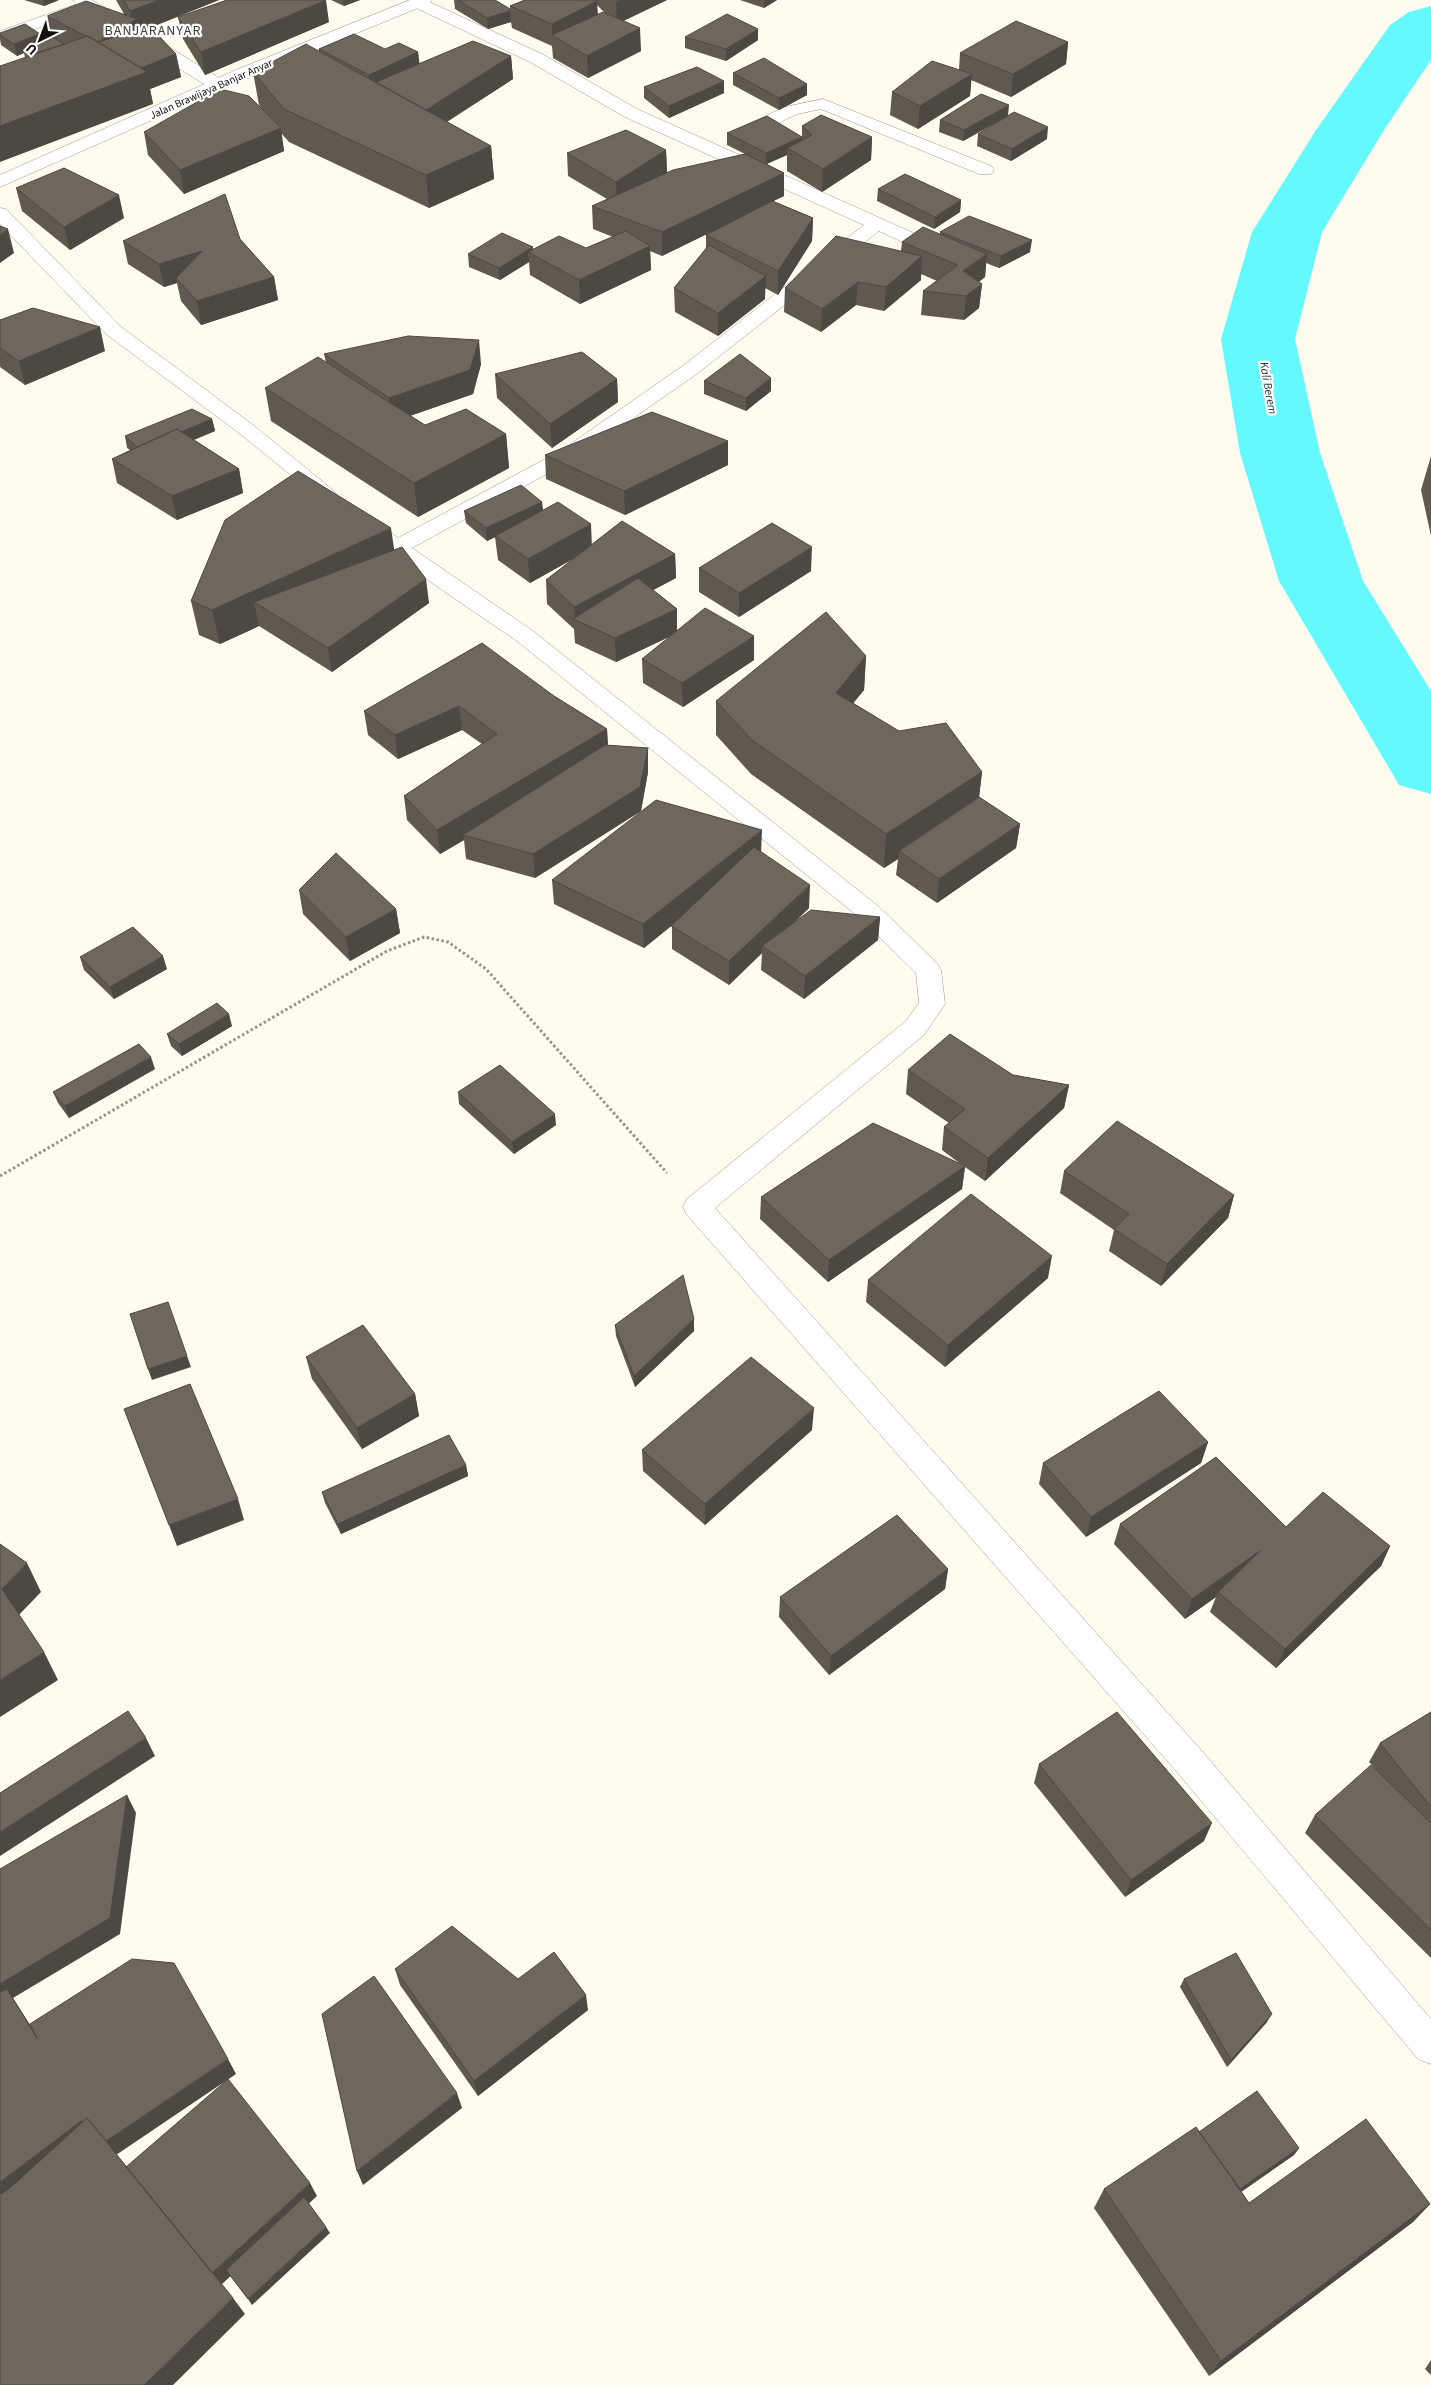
<svg xmlns="http://www.w3.org/2000/svg" width="1431" height="2385" font-family="'Source Sans 3',sans-serif">
  <style>
    .lines { fill: none; stroke-linecap: round; stroke-linejoin: round }
    .river { fill: #64f9fe; fill-rule: evenodd }
    .street-casing { stroke: #9e9b8f; stroke-width: 1 }
    .secondary-casing { stroke: #9e9b8f; stroke-width: 1 }
    .path { stroke: #95938a; stroke-width: 3; stroke-dasharray: 2.5 2.5; stroke-linecap: butt }
    .street { fill: #fff; fill-rule: evenodd }
    .secondary { fill: #fff; fill-rule: evenodd }
    .wall { fill: #5f5950; fill-rule: evenodd }
    .shaded-wall { fill: #4d4841 }
    .building { fill: #6e675d; stroke: #4d4841 }
    .labels { text-anchor: middle; dominant-baseline: central; stroke-width: 4.5; stroke-linejoin: round; paint-order: stroke }
    .far-street-label { font-size: 11px; fill: #12110d; stroke: #fff }
    .far-water-label { font-size: 12px; font-style: italic; fill: #1d3636; stroke: #fff }
    .far-quarter-label { font-size: 14px; letter-spacing: 1px; fill: #434136; stroke: #fff }
  </style>
  <rect width="100%" height="100%" fill="#fffcef"/>
  <g class="lines">
    <path class="river" d="M1431,6V60L1384,130L1322,232L1295,339L1320,453L1363,581L1431,691V794L1399,785L1279,581L1240,453L1221,339L1252,232L1316,130L1390,25L1409,12Z"/>
    <defs>
      <path id="street" d="M73,0H92L224,81L226,85L224,89H212L88,11L0,41V31L77,4Z
        M412,0H425L542,54L637,109L949,249L951,253L949,257H935L879,231L698,373L576,458L412,548L533,631L878,906L937,963L941,970L945,1004L924,1035L715,1208L1201,1750L1431,2019V2064L1418,2059L1177,1772L687,1215L683,1207L687,1199L906,1021L919,1003L916,973L860,918L517,641L388,553L352,524L356,519C372,515 385,529 398,538L562,450L684,365L864,225L625,117L530,62L412,6L410,3Z
        M823,99L991,166L994,170L991,174H979L821,109L797,114L746,139H734L731,135L734,131L785,107Z
        M0,208L6,209L120,326L253,425L333,490L336,494L333,498L326,500L319,498L239,433L106,334L0,224Z"/>
      <path id="secondary" d="M410,0H432L430,3L248,78L0,187V175L236,70Z"/>
    </defs>
    <use href="#street" class="street-casing"/>
    <use href="#secondary" class="secondary-casing"/>
    <path class="path" d="M0,1176L387,951L424,937L448,942L486,969L667,1173"/>
    <use href="#street" class="street"/>
    <use href="#secondary" class="secondary"/>
  </g>
  <path class="wall" d="M24,0H59L44,6Z
    M116,0H219L151,27L176,54L181,77L150,89L153,104L25,57L24,53L17,56L1,45L0,39V33L40,34L42,42L52,39L47,16L124,14Z
    M331,0H360L344,6Z
    M454,0H495L510,9V6L525,0H667L623,21L641,51L588,78L553,58L552,46L512,28L511,22L488,29L455,9ZM597,5L606,14L598,15Z
    M740,0H777L764,8Z
    M178,17L329,22L205,75L183,39Z
    M685,37L758,40L726,61L685,48Z
    M1068,42L1066,64L1011,97L971,80L970,96L918,129L890,115L892,92L959,70L960,53Z
    M319,49H385L418,52L419,63L511,56L513,79L447,122L491,146L494,179L429,208L289,142L281,133L284,151L184,194L148,155L144,132L264,111L259,105L253,72L319,51Z
    M733,73L807,84V95L779,110L733,85Z
    M644,87L724,93L669,118L644,98Z
    M1008,116L1047,139L1011,161L977,146L978,134L1003,119L963,141L939,132L940,120Z
    M802,126L872,137L871,160L822,192L787,171V155L767,164L784,173V196L773,201L813,218L812,241L778,295L765,288V299L718,336L675,312L674,288L706,248V235L736,220L662,256L650,251L651,270L580,304L530,275L529,262L500,280L469,267L468,254L533,247V249L586,248L613,237L593,229L592,206L607,199L568,176L567,153L666,150L667,173L745,154L727,145V133L802,137Z
    M16,188L124,218L70,250L22,211Z
    M878,189L961,200L960,212L934,229L877,201Z
    M940,232L1030,252L999,268L986,263L985,277L979,282L982,284L979,308L964,320L921,315L923,291L937,281L921,274V280L884,311L856,305L821,332L784,312L785,288L901,251L902,242L940,234Z
    M240,239L274,277L278,300L201,325L181,301L177,283L164,287L128,264L123,241Z
    M0,320L105,351L25,385L0,367Z
    M324,354L481,364L473,394L410,416L425,425L506,434L509,468L418,517L271,421L265,388L326,362Z
    M495,374L617,379L618,402L552,448L497,398Z
    M771,378V391L746,411L704,394V381Z
    M212,419L215,431L194,440L239,469L243,493L177,520L117,483L112,459L130,450L127,448L125,436Z
    M728,441V465L625,515L546,479L545,455Z
    M1431,456V536L1421,490Z
    M542,502L543,510L592,545L675,554L676,578L653,590L677,609V631L754,660L683,707L643,683L642,659L671,636L616,662L575,643L574,629L547,604L546,580L575,558L530,583L498,560L495,537L487,541L466,523L464,511Z
    M394,550L429,603L332,672L259,626L220,644L199,635L191,601Z
    M699,568L811,571L739,617L699,592Z
    M866,656L864,690L853,703L899,731L982,772L979,797L1020,824L1016,848L937,903L896,875L898,859L884,868L751,774L716,735V701Z
    M554,696L607,729L608,745L648,748V772L641,811L535,878L466,859L464,840L440,854L407,820L404,796L482,744L462,730L398,759L368,735L364,711Z
    M761,852L809,908L797,920L880,917L878,940L804,999L761,970L762,953L729,985L672,949V925L644,948L554,904L552,880Z
    M299,890L396,909L400,933L350,961L303,914Z
    M80,957L167,969L114,999L84,970Z
    M232,1026L182,1056L171,1046L167,1034Z
    M155,1069L69,1118L58,1103L53,1092Z
    M908,1070L1013,1075L1069,1085L1064,1108L985,1181L965,1167L962,1189L828,1282L760,1219L761,1197L962,1165L942,1150L944,1127L949,1123L906,1094Z
    M458,1092L556,1125L514,1154L459,1104Z
    M1064,1171L1234,1195L1228,1218L1161,1286L1109,1251L1114,1230L1060,1193Z
    M1048,1278L945,1367L866,1302L868,1280Z
    M694,1319V1331L635,1387L616,1336L615,1325Z
    M306,1357L415,1394L419,1416L362,1449L312,1379Z
    M812,1430L705,1525L643,1471L642,1450Z
    M1208,1442L1201,1463L1086,1537L1039,1484L1043,1463Z
    M466,1465L468,1476L341,1534L325,1503L322,1492Z
    M1120,1524L1286,1527L1390,1546L1381,1566L1276,1668L1210,1612L1216,1597L1185,1619L1114,1544Z
    M948,1569L945,1589L829,1675L779,1617L780,1597Z
    M1431,1712V1958L1305,1833L1315,1815L1379,1773L1369,1762L1380,1743Z
    M1039,1764L1204,1841L1125,1897L1034,1783Z
    M395,1969L518,1979L588,2010L478,2096L400,1985Z
    M1184,1979L1267,2022L1227,2067L1180,1987Z
    M1199,2132L1299,2148L1294,2155L1241,2191L1249,2203L1430,2204L1413,2222L1209,2376L1094,2208L1104,2189Z
    M1431,2360V2375L1425,2369Z"/>
  <path class="shaded-wall" d="M43,0H59L44,6Z
    M159,0H219L140,32L98,42L132,21L130,11Z
    M326,0L329,22L205,75L201,52Z
    M343,0H360L344,6Z
    M620,0H667L617,24L616,2Z
    M764,0H777L764,8Z
    M597,1L598,23L552,35V24Z
    M510,11L511,22L488,29L487,18Z
    M640,28L641,51L588,78L587,56Z
    M758,29V40L726,61V49Z
    M40,34L43,46L23,50L24,53L17,56L14,44Z
    M1068,42L1066,64L1011,97L1013,74Z
    M418,52L421,75L370,88L369,75Z
    M176,54L181,77L150,89L153,104L0,162V126Z
    M511,56L513,79L421,138L419,115Z
    M972,74L970,96L918,129L920,106Z
    M724,81V93L669,118V106Z
    M807,84V95L779,110V98Z
    M1009,105L1008,116L963,141L964,130Z
    M1048,127L1047,139L1011,161L1012,149Z
    M281,128L284,151L184,194L180,170Z
    M802,137V148H787V155L766,164V153Z
    M872,137L871,160L822,192L823,169Z
    M491,146L494,179L429,208L426,175Z
    M666,150L667,174L617,205L616,182Z
    M784,173V196L662,256V232Z
    M119,195L124,218L70,250L64,227Z
    M961,200L960,212L934,229L935,217Z
    M813,218L812,241L778,295V271Z
    M8,229L14,253L0,263V235Z
    M1032,240L1030,252L999,268L1001,256Z
    M650,246L651,270L580,304L579,280Z
    M533,247L534,255L528,252L529,262L500,280L499,268Z
    M202,251L176,278L177,283L164,287L159,264Z
    M987,254L985,277L961,294L963,271Z
    M922,256L921,280L884,311L886,287Z
    M766,276L765,299L718,336V313Z
    M274,277L278,300L201,325L197,301Z
    M858,282L856,305L821,332L822,309Z
    M982,284L979,308L964,320L966,296Z
    M100,327L105,351L25,385L19,361Z
    M479,340L481,364L473,394L392,422L389,398Z
    M771,378V391L746,411V398Z
    M617,379L618,402L552,448L550,424Z
    M212,419L215,431L141,461L138,449Z
    M506,434L509,468L418,517L414,483Z
    M728,441V465L625,515L624,491Z
    M239,469L243,493L177,520L172,496Z
    M542,502L543,515L487,541L486,528Z
    M591,524L592,548L530,583L528,559Z
    M391,528L396,562L254,602L259,626L220,644L212,610Z
    M812,547L811,571L739,617V593Z
    M675,554L676,578L587,625L575,620L574,607Z
    M426,579L429,603L332,672L328,648Z
    M677,609V633L616,662L615,638Z
    M754,636V660L683,707L682,683Z
    M866,656L864,690L834,727L836,693Z
    M459,706L462,730L398,759L395,735Z
    M607,729L608,753L463,835L464,840L440,854L437,830Z
    M648,748V772L641,811L535,878L533,854Z
    M982,772L978,806L899,851L898,859L884,868L886,834Z
    M1020,824L1016,848L937,903L939,879Z
    M762,830L761,854L644,948L643,924Z
    M810,885L809,908L766,949L762,946V953L729,985V961Z
    M396,909L400,933L350,961L346,937Z
    M880,917L878,940L804,999L805,976Z
    M163,956L167,969L114,999L110,987Z
    M229,1014L232,1026L182,1056L179,1044Z
    M151,1057L155,1069L69,1118L65,1106Z
    M1069,1085L1064,1108L985,1181L988,1158Z
    M555,1114L556,1125L514,1154L512,1142Z
    M965,1166L962,1189L828,1282L829,1260Z
    M1234,1195L1228,1218L1161,1286L1167,1264Z
    M1052,1256L1048,1278L945,1367L948,1345Z
    M694,1319V1331L635,1387L634,1376Z
    M187,1356L191,1367L152,1380L148,1369Z
    M415,1394L419,1416L362,1449L357,1428Z
    M814,1408L812,1430L705,1525V1504Z
    M1208,1442L1201,1463L1086,1537L1091,1517Z
    M466,1465L468,1476L341,1534L338,1524Z
    M238,1499L244,1520L177,1546L169,1525Z
    M1390,1546L1381,1566L1276,1668L1285,1649Z
    M1261,1550L1218,1592L1216,1597L1185,1619L1192,1599Z
    M27,1563L41,1592L17,1617L2,1589Z
    M948,1569L945,1589L829,1675L831,1656Z
    M44,1652L58,1680L0,1717V1680Z
    M146,1738L155,1756L0,1856V1832Z
    M127,1795L136,1813L120,1934L13,1998L48,2053L0,2006V1984Z
    M1212,1823L1204,1841L1125,1897L1131,1880Z
    M586,1995L588,2010L478,2096L474,2081Z
    M1272,2014L1267,2022L1227,2067L1231,2060Z
    M228,2059L236,2074L116,2155L106,2141Z
    M457,2093L462,2108L363,2185L357,2171Z
    M81,2121L87,2128L0,2196V2182Z
    M1299,2148L1294,2155L1224,2204L1228,2197Z
    M310,2183L317,2196L221,2285L212,2273Z
    M1430,2204L1413,2222L1209,2376L1221,2361Z
    M326,2227L330,2233L252,2305L248,2299Z
    M233,2298L245,2314L173,2385H144Z"/>
  <path class="building" d="M124,0H159L130,11Z
    M227,0H326L201,52L178,17Z
    M458,0H495L510,9V11L487,18Z
    M525,0H596L597,1L552,24L510,6Z
    M86,1L137,19L98,42L47,16Z
    M603,12L640,28L587,56L552,35Z
    M727,14L758,29L726,49L685,37Z
    M1016,21L1068,42L1013,74L960,53Z
    M25,24L40,34L14,44L0,35V33Z
    M150,27L176,54L141,68L98,42Z
    M354,34L385,49L399,43L418,52L369,75L319,49Z
    M88,36L147,72L0,126V66Z
    M54,38L64,44L31,55L23,50Z
    M473,41L511,56L426,110L376,82Z
    M306,44L491,146L426,175L284,109L253,72Z
    M764,58L807,84L779,98L733,73Z
    M932,61L972,74L920,106L892,92Z
    M697,67L724,81L669,106L644,87Z
    M220,89L249,96L281,128L180,170L144,132Z
    M981,94L1009,105L964,130L940,120Z
    M1014,112L1048,127L1012,149L978,134Z
    M821,115L872,137L823,169L787,148L812,135L802,126Z
    M767,116L802,137L766,153L727,133Z
    M626,130L666,150L616,182L567,153Z
    M745,154L784,173L662,232L592,206L673,170Z
    M64,168L119,195L64,227L16,188Z
    M905,174L961,200L935,217L878,189Z
    M225,194L240,239L274,277L197,301L176,278L202,251L159,264L123,241Z
    M772,201L813,218L778,271L706,235Z
    M969,216L1032,240L1001,256L940,232Z
    M0,226L8,229L0,235Z
    M923,227L987,254L963,271L982,284L966,296L923,291L958,265L902,242Z
    M626,231L650,246L579,280L528,252L559,236L586,248Z
    M502,233L533,247L499,268L468,254Z
    M836,236L922,256L886,287L858,282L822,309L785,288Z
    M709,245L766,276L718,313L674,288Z
    M33,308L100,327L19,361L0,348V320Z
    M408,336L479,340L470,370L389,398L324,354Z
    M582,352L617,379L550,424L495,374Z
    M740,354L771,378L746,398L704,381Z
    M318,357L425,425L466,409L506,434L414,483L265,388Z
    M192,409L212,419L181,432L177,429L137,447L125,436Z
    M652,412L728,441L624,491L545,455Z
    M177,429L239,469L172,496L112,459Z
    M298,471L391,528L212,610L191,601L225,520Z
    M521,485L542,502L486,528L464,511Z
    M558,502L591,524L528,559L495,536Z
    M622,521L675,554L574,607L546,580Z
    M772,523L812,547L739,593L699,568Z
    M402,547L426,579L328,648L254,602Z
    M638,578L677,609L615,638L573,619Z
    M705,608L754,636L682,683L642,659Z
    M826,612L866,656L836,693L899,731L946,723L982,772L886,834L752,740L716,701Z
    M482,643L554,696L607,729L437,830L404,796L497,734L459,706L395,735L364,711Z
    M605,745L648,748L640,787L533,854L463,835Z
    M979,797L1020,824L939,879L899,851Z
    M656,800L762,830L643,924L552,880Z
    M754,847L810,885L729,961L671,926Z
    M336,853L396,909L346,937L299,890Z
    M811,910L880,917L805,976L762,946Z
    M133,927L163,956L110,987L80,957Z
    M217,1003L229,1014L179,1044L167,1034Z
    M950,1034L1013,1075L1069,1085L988,1158L944,1127L965,1109L908,1070Z
    M139,1044L151,1057L65,1106L53,1092Z
    M500,1065L555,1114L512,1142L458,1092Z
    M1117,1121L1234,1195L1167,1264L1114,1229L1129,1214L1064,1171Z
    M873,1123L965,1166L829,1260L761,1197Z
    M971,1194L1052,1256L948,1345L868,1280Z
    M683,1275L694,1319L634,1376L615,1325Z
    M168,1302L187,1356L148,1369L130,1314Z
    M363,1325L415,1394L357,1428L306,1357Z
    M751,1357L814,1408L705,1504L642,1450Z
    M190,1384L238,1499L169,1525L124,1409Z
    M1159,1391L1208,1442L1091,1517L1043,1463Z
    M449,1435L466,1465L338,1524L322,1492Z
    M1216,1457L1286,1527L1323,1492L1390,1546L1285,1649L1218,1592L1261,1550L1192,1599L1120,1524Z
    M897,1515L948,1569L831,1656L780,1597Z
    M0,1544L27,1563L2,1589L44,1652L0,1680Z
    M128,1711L146,1738L0,1832V1793Z
    M1117,1712L1212,1823L1131,1880L1039,1764Z
    M1431,1712V1807L1380,1743Z
    M1371,1765L1431,1823V1930L1315,1815Z
    M127,1795L110,1918L0,1984V1869Z
    M452,1926L518,1979L554,1952L586,1995L474,2081L395,1969Z
    M1236,1953L1272,2014L1231,2060L1184,1979Z
    M132,1959L174,1963L228,2059L106,2141L87,2118L82,2123L81,2121L0,2182V1992L7,1989L37,2038L30,2024Z
    M374,1976L457,2093L357,2171L322,2014Z
    M228,2079L310,2183L212,2273L126,2167Z
    M1257,2091L1299,2148L1240,2189L1199,2132Z
    M87,2118L233,2298L144,2385H0V2197Z
    M1366,2119L1430,2204L1221,2361L1104,2189L1196,2127L1249,2203Z
    M304,2197L326,2227L248,2299L226,2270Z"/>
  <g class="labels">
    <g class="far-street-label">
      <text transform="translate(211 89) rotate(-24)">Jalan Brawijaya Banjar Anyar</text>
    </g>
    <g class="far-water-label">
      <text transform="translate(1268 388) rotate(80)">Kali Berem</text>
    </g>
    <g class="far-quarter-label">
      <text x="153" y="31">BANJARANYAR</text>
    </g>
  </g>
  <g transform="translate(40 40) rotate(222)" stroke="#ffffff" stroke-width="4" paint-order="stroke">
  <path d="M0-4L9 19L0 12L-9 19Z" fill="#12110d"/>
  <text y="-8" font-size="14" font-weight="bold" text-anchor="middle" fill="#12110d">U</text>
  </g>
</svg>
